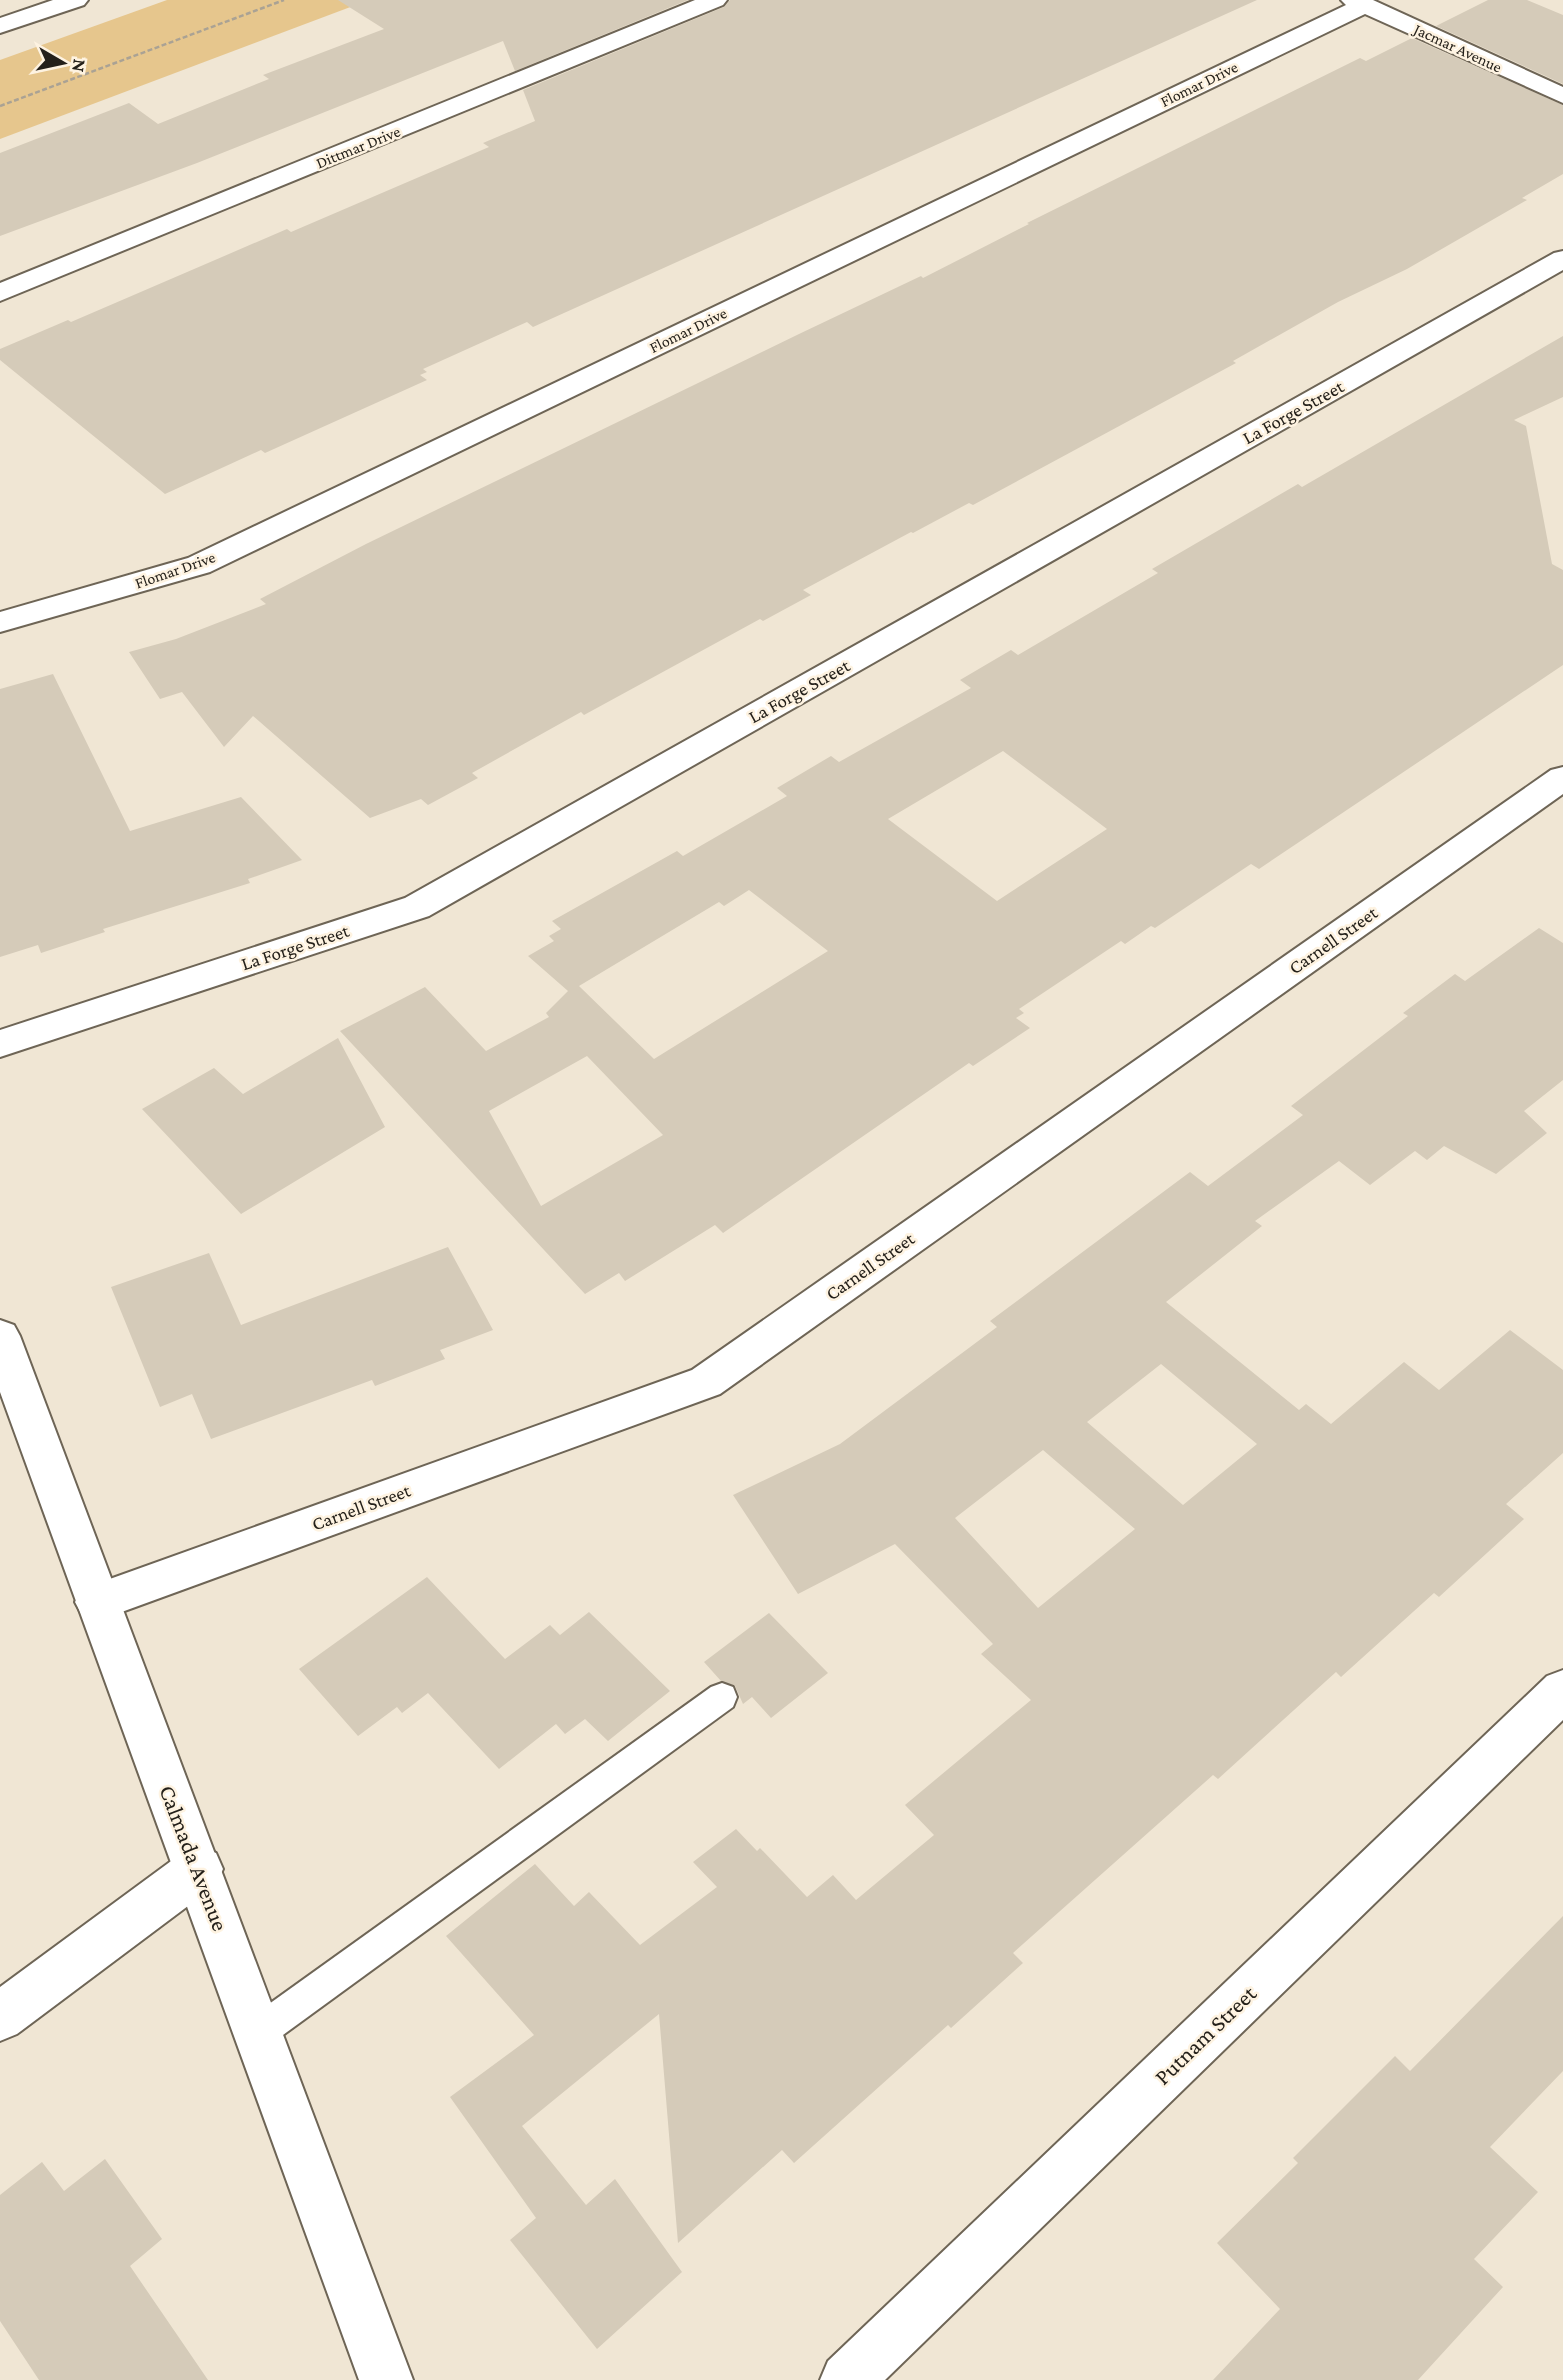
<svg xmlns="http://www.w3.org/2000/svg" width="1563" height="2380" font-family="'Crimson Pro',serif">
  <style>
    .green { fill: #e6c68d }
    .building { fill: #d5cbb9; fill-rule: evenodd }
    .lines { fill: none; stroke-linecap: round; stroke-linejoin: round }
    .lane-casing { stroke: #6e6556; stroke-width: 4 }
    .street-casing { stroke: #6e6556; stroke-width: 4 }
    .secondary-casing { stroke: #6e6556; stroke-width: 4 }
    .path { stroke: #aaa294; stroke-width: 2.5; stroke-dasharray: 5 2.5; stroke-linecap: butt }
    .lane { fill: #fff; fill-rule: evenodd }
    .street { fill: #fff; fill-rule: evenodd }
    .secondary { fill: #fff; fill-rule: evenodd }
    .labels { text-anchor: middle; dominant-baseline: central; stroke-width: 5; stroke-linejoin: round; paint-order: stroke }
    .far-street-label { font-size: 16px; fill: #24201a; stroke: #fef3e1 }
    .street-label { font-size: 19px; fill: #24201a; stroke: #fef3e1 }
    .near-street-label { font-size: 23px; fill: #24201a; stroke: #fef3e1 }
  </style>
  <rect width="100%" height="100%" fill="#f0e6d4"/>
  <path class="green" d="M167,0H369L0,139V60Z"/>
  <path class="building" d="M338,0H688L515,71L503,41L197,163L0,236V153L129,103L158,124L269,79L263,75L384,29Z
    M730,0H1257L533,327L527,322L423,369L427,372L420,375L427,380L265,453L261,450L165,494L0,360V349L68,320L71,322L287,229L291,232L489,147L483,143L535,121L523,90L724,7Z
    M1488,0H1527L1563,15V84L1436,26Z
    M1412,38L1563,105V174L1522,198L1527,200L1407,269L1338,302L1233,361L1236,363L973,505L969,503L913,533L911,532L803,590L811,595L763,621L760,619L584,715L581,712L472,773L478,778L428,805L421,799L370,818L253,716L224,747L182,692L160,699L129,652L176,639L266,604L260,599L366,544L799,334L921,276L923,278L1029,224L1027,223L1360,58L1366,61Z
    M1563,336V397L1514,420L1526,426L1552,564L1563,570V665L1259,869L1251,864L1155,928L1151,926L1125,944L1121,941L1019,1009L1024,1013L1016,1018L1030,1028L973,1066L969,1063L723,1233L715,1225L625,1281L619,1273L585,1294L340,1031L425,987L486,1051L549,1017L546,1013L568,991L528,956L554,941L549,936L561,929L552,921L677,851L683,856L787,796L777,788L831,756L839,762L971,688L960,680L1011,650L1018,655L1158,573L1152,569L1250,512L1298,484L1302,487ZM1003,751L1107,829L997,901L888,819ZM749,890L828,951L654,1059L579,986L719,902L724,906ZM587,1056L663,1135L541,1206L489,1111Z
    M53,674L130,831L241,797L302,860L248,879L250,883L103,929L105,932L41,953L38,945L0,957V689Z
    M1539,928L1563,943V1080L1524,1111L1547,1133L1496,1174L1444,1146L1427,1160L1415,1151L1370,1185L1339,1161L1255,1221L1262,1226L1166,1302L1299,1410L1306,1404L1331,1424L1404,1362L1439,1390L1510,1330L1563,1370V1453L1506,1504L1524,1519L1439,1597L1434,1593L1341,1677L1336,1672L1218,1779L1213,1775L1013,1953L1023,1963L951,2028L948,2025L794,2163L782,2150L678,2243L659,2014L522,2126L586,2205L615,2179L682,2272L597,2349L510,2240L536,2218L450,2097L534,2035L446,1936L535,1864L574,1906L589,1892L640,1945L717,1887L693,1862L736,1829L757,1851L760,1848L807,1897L833,1875L856,1900L934,1835L905,1805L1031,1700L981,1654L993,1644L895,1544L798,1594L733,1495L840,1444L997,1327L990,1321L1190,1172L1208,1186L1303,1115L1291,1106L1408,1016L1403,1013L1455,974L1465,981ZM1161,1364L1257,1444L1183,1505L1087,1422ZM1043,1450L1135,1529L1038,1608L955,1518Z
    M338,1038L385,1127L241,1214L142,1109L214,1068L243,1094Z
    M448,1247L493,1330L440,1350L445,1359L375,1386L372,1380L211,1439L192,1394L160,1407L111,1287L209,1253L241,1325Z
    M427,1577L505,1659L550,1625L560,1635L589,1612L670,1691L608,1741L585,1719L565,1734L556,1724L499,1769L428,1693L402,1713L397,1707L358,1736L299,1669Z
    M769,1613L828,1673L771,1718L752,1697L743,1704L735,1686L721,1681L704,1662Z
    M1563,1916V2071L1490,2147L1538,2192L1474,2259L1503,2287L1418,2380H1213L1280,2309L1217,2243L1298,2163L1293,2158L1395,2056L1410,2071Z
    M105,2159L162,2239L130,2266L208,2380H39L0,2321V2195L42,2162L64,2191Z"/>
  <g class="lines">
    <defs>
      <path id="lane" d="M722,1683L733,1687L737,1697L733,1707L272,2043L260,2047L248,2043L243,2031L248,2019L711,1687Z"/>
      <path id="street" d="M695,0H727L723,5L0,301V283Z
        M1341,0H1373L1563,87V103L1365,14L210,572L0,632V612L188,558L1346,5Z
        M1563,251V270L429,916L0,1057V1030L405,898L1554,253Z
        M1563,767V794L720,1394L97,1621L82,1615L75,1602L82,1589L692,1370L1551,770Z
        M1563,1670V1720L885,2380H820L828,2361L1547,1676Z
        M199,1847L216,1853L223,1869L216,1885L17,2034L0,2041V1987L182,1853Z"/>
      <path id="secondary" d="M53,0H88L84,5L0,33V18Z
        M0,1320L14,1325L20,1336L413,2380H359L0,1392Z"/>
    </defs>
    <use href="#lane" class="lane-casing"/>
    <use href="#street" class="street-casing"/>
    <use href="#secondary" class="secondary-casing"/>
    <path class="path" d="M0,106L284,0"/>
    <use href="#lane" class="lane"/>
    <use href="#street" class="street"/>
    <use href="#secondary" class="secondary"/>
  </g>
  <g class="labels">
    <g class="far-street-label">
      <text transform="translate(1458 48) rotate(25)">Jacmar Avenue</text>
      <text transform="translate(1199 84) rotate(-26)">Flomar Drive</text>
      <text transform="translate(358 147) rotate(-22)">Dittmar Drive</text>
      <text transform="translate(688 330) rotate(-26)">Flomar Drive</text>
      <text transform="translate(175 570) rotate(-19)">Flomar Drive</text>
    </g>
    <g class="street-label">
      <text transform="translate(1293 412) rotate(-29)">La Forge Street</text>
      <text transform="translate(799 691) rotate(-29)">La Forge Street</text>
      <text transform="translate(1333 940) rotate(-35)">Carnell Street</text>
      <text transform="translate(295 947) rotate(-18)">La Forge Street</text>
      <text transform="translate(870 1266) rotate(-35)">Carnell Street</text>
      <text transform="translate(361 1507) rotate(-20)">Carnell Street</text>
    </g>
    <g class="near-street-label">
      <text transform="translate(194 1858) rotate(69)">Calmada Avenue</text>
      <text transform="translate(1205 2035) rotate(-44)">Putnam Street</text>
    </g>
  </g>
  <g transform="translate(63 63) rotate(99)" stroke="#fef3e1" stroke-width="5" paint-order="stroke">
  <path d="M0-5L12 26L0 18L-12 26Z" fill="#24201a"/>
  <text y="-10" font-size="19" font-weight="bold" text-anchor="middle" fill="#24201a">N</text>
  </g>
</svg>
